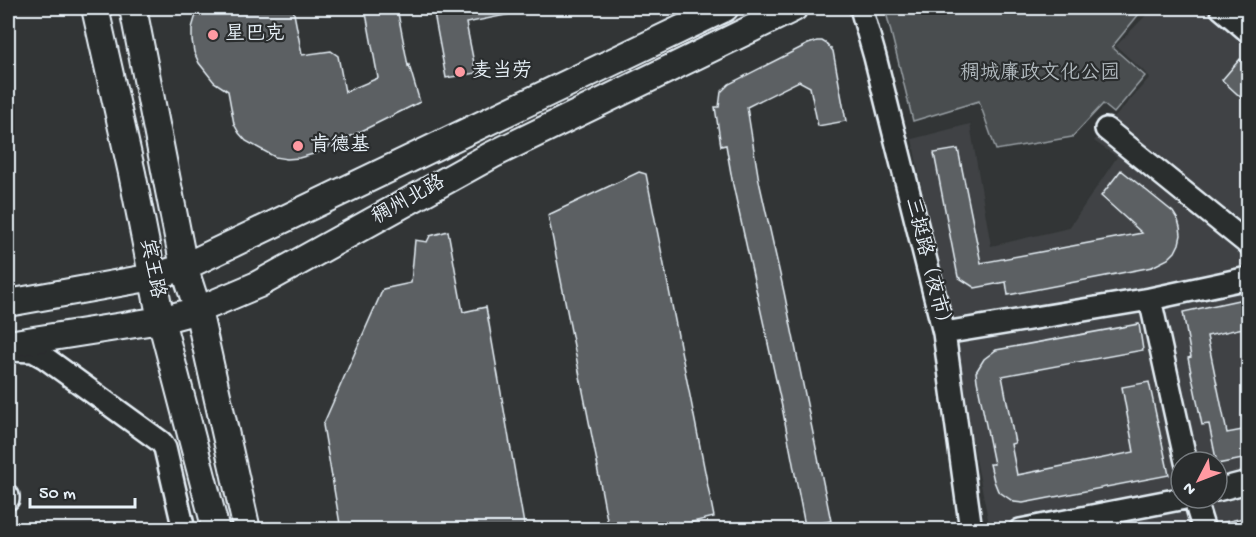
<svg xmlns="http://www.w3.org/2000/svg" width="1256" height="537" font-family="'Gochi Hand','LXGW WenKai TC',sans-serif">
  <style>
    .built { fill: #3f4244; fill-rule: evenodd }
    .green { fill: #494d4f; stroke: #989fa4; stroke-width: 1.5 }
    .building { fill: #5c6063; stroke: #e8f1f8; stroke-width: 1.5 }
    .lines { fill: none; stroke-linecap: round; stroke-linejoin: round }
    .minor-casing { stroke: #e8f1f8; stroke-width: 26 }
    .major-casing { stroke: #e8f1f8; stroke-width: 30 }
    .minor { stroke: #2a2d2e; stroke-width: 21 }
    .major { stroke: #2a2d2e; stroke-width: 26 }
    .poi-dot { fill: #ff9aa2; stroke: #2a2d2e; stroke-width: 2 }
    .labels { text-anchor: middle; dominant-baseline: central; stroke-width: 4.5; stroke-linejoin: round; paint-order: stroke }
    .poi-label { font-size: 20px; fill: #e8f1f8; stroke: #2a2d2e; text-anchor: start }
    .park-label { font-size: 20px; fill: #b0b8bd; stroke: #2a2d2e }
    .street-label { font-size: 20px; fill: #e8f1f8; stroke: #2a2d2e }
  </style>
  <rect width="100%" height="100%" fill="#323536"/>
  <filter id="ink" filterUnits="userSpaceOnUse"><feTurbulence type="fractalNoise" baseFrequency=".0167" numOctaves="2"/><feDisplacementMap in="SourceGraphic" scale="12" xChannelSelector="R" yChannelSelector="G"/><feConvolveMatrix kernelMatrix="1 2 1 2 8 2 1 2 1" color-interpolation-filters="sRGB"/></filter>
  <g filter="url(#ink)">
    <path class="built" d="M1153,8H1248V529H990L912,139L970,124L991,246L1069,228L1117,157L1094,141L1150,77L1116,46ZM1181,462H1217V498H1181Z"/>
    <path class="green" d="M885,8H1144L1112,47L1145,76L1114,113L1103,104L1072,137L996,150L979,101L913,121Z"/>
    <path class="building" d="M200,8H293L302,55L331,51L338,56L345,92L378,78L365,8H397L408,66L409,65L420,102L317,153L299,158L287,159L275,157L246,141L239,133L234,124L228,91L214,82L199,63L194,52L192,40V28L195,18Z
      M433,8H516V13L466,23L476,73L446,78Z
      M817,41H822L827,44L833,51L846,121L818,126L810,87L799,81L747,107L759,181L784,292L831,521L805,526L782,407L733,185L726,145L721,146L715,107H719L721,92L729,84L808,44Z
      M1240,59L1248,66V104L1222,80Z
      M958,149L981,263L1142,233L1101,196L1121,170L1173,212L1178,220L1180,227L1181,235L1179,244L1175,252L1168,259L1152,267L1008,295L1006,282L975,288L958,277L934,153Z
      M639,172L646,174L714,517L659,530H609L597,467H598L548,215Z
      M448,231L463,312L486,307L525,530H341L323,425L383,289L411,283L415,240L427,242L430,236Z
      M1248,298V327L1207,336L1227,433L1248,429V458L1217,464L1209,424L1202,425L1188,358L1191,357L1183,312Z
      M1139,324L1143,350L1002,376L1015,443L1011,444L1017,475L1134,452L1122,387L1149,382L1169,475L1023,503L1014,502L998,491L994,481L990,464H994L977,381L976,372L984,359L996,350Z
      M1248,517V530H1216L1215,524Z"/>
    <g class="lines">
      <defs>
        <path id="minor" d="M861,8L875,57L944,333L971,530
          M1221,8L1248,31
          M1106,129L1248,244
          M1150,299L1186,462
          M944,333L1150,299L1248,278
          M9,350L33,351L44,357L161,442L165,448L184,530
          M1217,490L1248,482
          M8,496V499
          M1194,498L1204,530
          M1020,530L1185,498"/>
        <path id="major" d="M95,8L132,173L161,320L216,530
          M133,8L184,267L198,310L247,530
          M8,303L153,277L184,267L725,8
          M8,344L161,320L198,310L257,285L492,155L794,8"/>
      </defs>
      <use href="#minor" class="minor-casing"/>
      <use href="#major" class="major-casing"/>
      <use href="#minor" class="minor"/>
      <use href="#major" class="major"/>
    </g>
  </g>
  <g class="poi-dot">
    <circle cx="213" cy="35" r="6"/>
    <circle cx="460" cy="72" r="6"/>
    <circle cx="298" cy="146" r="6"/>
  </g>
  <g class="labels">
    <g class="poi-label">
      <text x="225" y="35">星巴克</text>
      <text x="472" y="72">麦当劳</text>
      <text x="310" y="146">肯德基</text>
    </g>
    <g class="park-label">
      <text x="1040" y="74">稠城廉政文化公园</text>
    </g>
    <g class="street-label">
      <text transform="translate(409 201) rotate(-29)">稠州北路</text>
      <text transform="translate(927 266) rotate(76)">三挺路（夜市）</text>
      <text transform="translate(151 269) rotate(79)">宾王路</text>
    </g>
  </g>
  <rect width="1256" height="537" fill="none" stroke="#2a2d2e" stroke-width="30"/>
  <rect x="15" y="15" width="1226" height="507" fill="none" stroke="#e8f1f8" stroke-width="2" filter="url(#ink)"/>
  <g transform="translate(1199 480) rotate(228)"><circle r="28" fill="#2a2d2e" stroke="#767b7f" stroke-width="1.5"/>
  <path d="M0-4.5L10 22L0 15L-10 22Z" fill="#ff9aa2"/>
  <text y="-9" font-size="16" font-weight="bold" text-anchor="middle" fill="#e8f1f8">N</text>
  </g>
  <path d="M30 498v9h105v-9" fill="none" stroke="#e8f1f8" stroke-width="3"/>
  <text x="39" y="498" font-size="18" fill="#e8f1f8" stroke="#2a2d2e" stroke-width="4.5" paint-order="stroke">50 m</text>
</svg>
